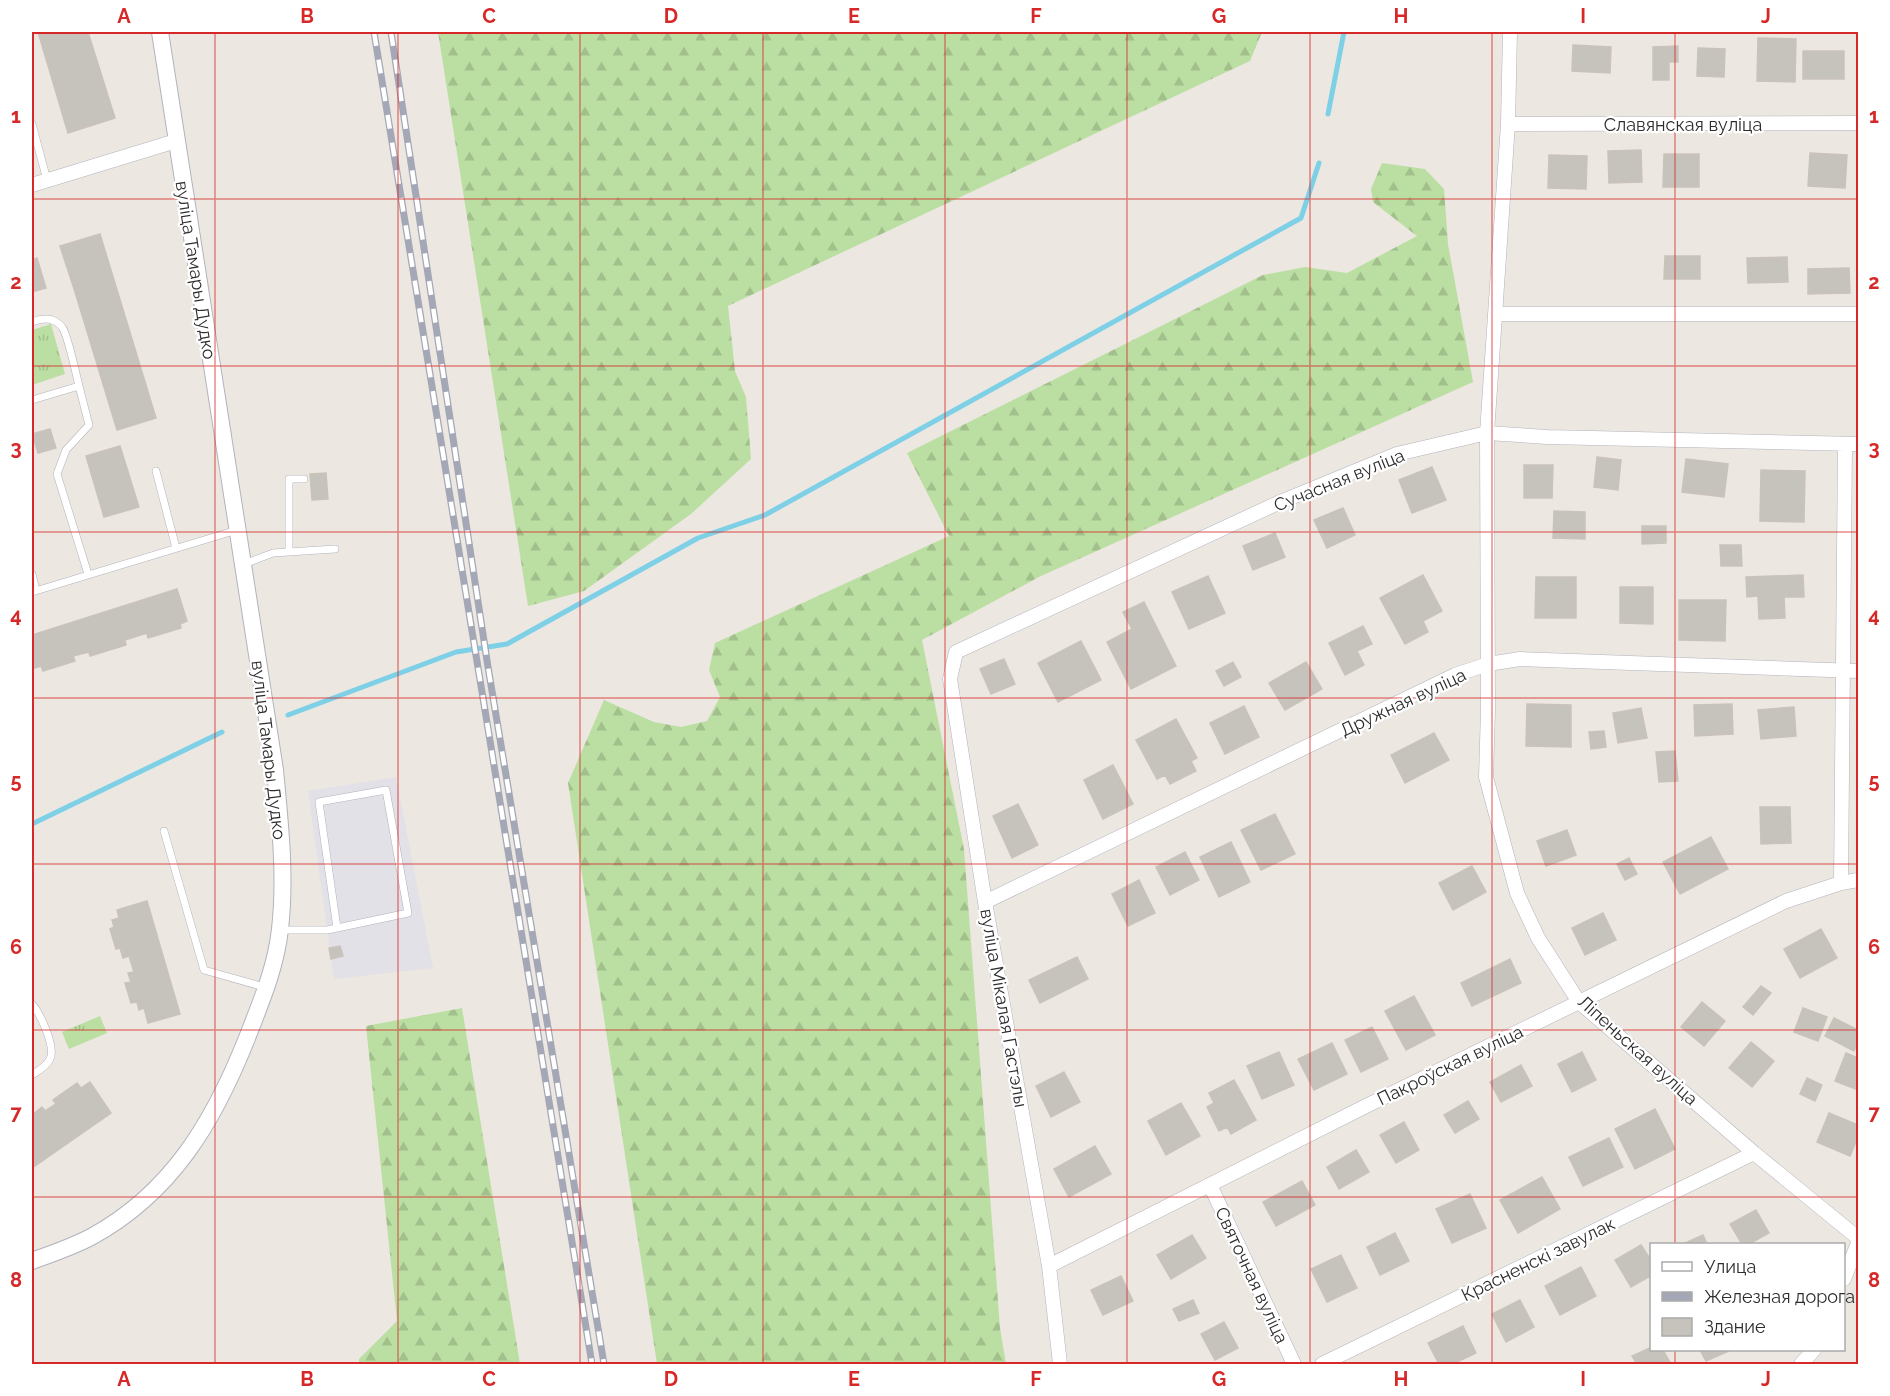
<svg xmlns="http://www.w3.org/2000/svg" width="1890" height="1396" font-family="Raleway,sans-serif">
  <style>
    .industrial { fill: #e2e1e7 }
    .forest { fill: url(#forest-firs) }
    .park { fill: url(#park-tufts) }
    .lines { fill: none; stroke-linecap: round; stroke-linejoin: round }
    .stream { stroke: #7ed0e6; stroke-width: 5 }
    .building { fill: #c6c2bc; stroke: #c9c3ba; stroke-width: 1.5 }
    .service-casing { stroke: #b1b4bc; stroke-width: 8 }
    .minor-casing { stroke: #b1b4bc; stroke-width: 15 }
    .tertiary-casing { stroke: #b1b4bc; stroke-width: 18 }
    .service { stroke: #fff; stroke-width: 7 }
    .minor { stroke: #fff; stroke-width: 14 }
    .tertiary { stroke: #fff; stroke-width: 16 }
    .rail-casing { stroke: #a4a7b6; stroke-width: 7 }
    .rail { stroke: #fff; stroke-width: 4.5; stroke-dasharray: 14; stroke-linecap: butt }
    .grid { fill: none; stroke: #d62828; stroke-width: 1.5; stroke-opacity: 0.55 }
    .labels { text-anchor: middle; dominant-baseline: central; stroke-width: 4.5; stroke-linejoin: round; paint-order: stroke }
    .street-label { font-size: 18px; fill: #2d2d2d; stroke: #fff }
    .neatline { fill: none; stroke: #d62828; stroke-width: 2 }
    .grid-label { font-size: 20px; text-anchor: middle; font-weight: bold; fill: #d62828 }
  </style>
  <defs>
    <pattern id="forest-firs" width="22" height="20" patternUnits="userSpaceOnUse" patternTransform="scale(1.5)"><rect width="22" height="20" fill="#bbdfa2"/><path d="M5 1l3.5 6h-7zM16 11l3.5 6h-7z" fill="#a1c08c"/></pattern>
    <pattern id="park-tufts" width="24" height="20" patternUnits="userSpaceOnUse" patternTransform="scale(1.5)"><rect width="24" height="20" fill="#bbdfa2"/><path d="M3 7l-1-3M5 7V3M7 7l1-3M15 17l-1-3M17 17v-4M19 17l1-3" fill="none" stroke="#a1c08c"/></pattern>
  </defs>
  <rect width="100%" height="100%" fill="#ede7e1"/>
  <path class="industrial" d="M396,777L433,968L334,979L308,791Z"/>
  <path class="forest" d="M438,32H1262L1250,61L728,306L735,371L746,397L751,459L691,514L584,591L528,606Z
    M1382,163L1425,169L1444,189L1448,244L1473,382L1041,576L922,640L964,849L1000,1328L1006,1364H657L568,783L604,700L654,722L681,727L707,721L720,697L709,670L715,643L949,536L907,453L1263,275L1305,267L1347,273L1417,236L1373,202L1371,189Z
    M462,1008L520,1364H359V1359L397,1321L366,1026Z"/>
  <path class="park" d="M51,324L65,374L32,385V330Z
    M100,1016L107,1033L69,1049L62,1032Z"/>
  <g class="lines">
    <path class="stream" d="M1328,114L1344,32
      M288,715L456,652L507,644L698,538L765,515L1301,218L1319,163
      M32,824L222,732"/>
  </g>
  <path class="building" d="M38,32H88L115,118L68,133Z
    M1758,38L1796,39L1795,82L1757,81Z
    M1573,45L1611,47L1610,73L1572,71Z
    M1678,46V62H1669V80H1653V47Z
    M1698,48L1725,49L1724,77L1697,76Z
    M1803,51H1844V79H1803Z
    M1641,150L1642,182L1609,183L1608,151Z
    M1810,153L1847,155L1845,188L1808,186Z
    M1664,154H1699V187H1663Z
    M1549,155L1587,156L1586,189L1548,188Z
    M100,234L114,280L75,292L60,246Z
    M1665,256H1700V279H1664Z
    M1787,257L1788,282L1748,283L1747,258Z
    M37,258L46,288L32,292V260Z
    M1849,268L1850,293L1808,294V269Z
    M114,280L156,418L117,430L75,292Z
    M50,429L56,448L38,453L32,434Z
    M120,446L139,507L104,517L86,456Z
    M1597,457L1621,460L1618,490L1594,487Z
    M1686,459L1728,464L1724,497L1682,492Z
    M1524,465H1553L1552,498H1524Z
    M1432,467L1446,500L1412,513L1399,480Z
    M1761,470L1805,471L1804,522L1760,521Z
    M326,473L328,499L312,500L310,474Z
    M1343,508L1355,535L1327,548L1314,520Z
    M1554,511L1585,512V539L1553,538Z
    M1642,526H1666V543L1642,544Z
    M1275,533L1285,557L1253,570L1243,546Z
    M1720,545H1741L1742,566H1721Z
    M1423,575L1442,611L1423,621L1428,632L1405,644L1380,598Z
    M1803,575L1804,597H1784L1785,618L1759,619L1758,596L1747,597L1746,577Z
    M1208,576L1225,613L1189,629L1172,592Z
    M1536,577H1576V618H1535Z
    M1620,587H1653V624L1620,623Z
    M177,589L187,621L180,624L181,628L148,638L147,633L125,640L126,645L90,656L89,652L73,656L75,661L43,671L41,666L32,669V635Z
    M1679,600H1726L1725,641L1679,640Z
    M1144,602L1176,666L1131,689L1107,642L1132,629L1123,612Z
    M1363,626L1372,644L1357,651L1364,665L1345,675L1329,643Z
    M1081,641L1101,680L1058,702L1038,663Z
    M1004,659L1015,684L991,694L980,669Z
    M1233,662L1241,677L1224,686L1216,671Z
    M1306,662L1322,689L1285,710L1269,683Z
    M1527,704L1571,705V747L1526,746Z
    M1732,704L1733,734L1695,736L1694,705Z
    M1244,706L1259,737L1225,754L1210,723Z
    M1794,707L1796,736L1761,739L1758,710Z
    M1641,708L1647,738L1618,743L1613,713Z
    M1176,719L1197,758L1191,761L1196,771L1170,784L1165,775L1157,779L1136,740Z
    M1604,731L1606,747L1591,749L1589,732Z
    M1434,733L1449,760L1405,783L1391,755Z
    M1675,751L1678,781L1659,782L1656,752Z
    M1113,765L1133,804L1103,819L1084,780Z
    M1018,804L1038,845L1012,858L993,816Z
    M1760,807H1790L1791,843L1761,844Z
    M1275,814L1295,854L1261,870L1241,830Z
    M1567,830L1576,855L1546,866L1537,841Z
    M1711,837L1728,869L1680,894L1663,862Z
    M1231,842L1250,882L1219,897L1200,857Z
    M1185,852L1199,880L1170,895L1156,867Z
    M1629,858L1637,874L1625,880L1617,864Z
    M1472,866L1486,892L1453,910L1439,883Z
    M1139,880L1155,913L1128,926L1112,894Z
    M147,901L180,1014L148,1023L144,1008L139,1010L137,1002L131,1003L125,983L131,982L128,973L134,972L129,956L123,958L120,948L116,949L110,929L114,927L112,920L119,918L117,910Z
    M1603,913L1616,940L1585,955L1572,928Z
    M1821,929L1837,958L1800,978L1784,949Z
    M340,946L343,956L331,959L329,948Z
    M1077,957L1088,979L1040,1003L1029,980Z
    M1510,959L1521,983L1472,1006L1461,983Z
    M1761,986L1771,993L1753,1015L1743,1007Z
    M1414,996L1435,1035L1406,1050L1385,1011Z
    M1702,1002L1725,1021L1704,1046L1681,1027Z
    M1803,1008L1827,1017L1818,1041L1794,1032Z
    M1834,1018L1858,1030V1043L1854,1051L1825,1036Z
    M1372,1027L1388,1059L1361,1072L1345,1040Z
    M1751,1042L1774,1061L1752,1087L1729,1068Z
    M1332,1043L1347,1074L1314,1090L1298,1059Z
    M1279,1052L1294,1085L1262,1099L1247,1066Z
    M1582,1052L1596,1080L1572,1092L1558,1064Z
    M1846,1053L1858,1058V1090L1835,1081Z
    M1521,1065L1532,1086L1501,1102L1490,1082Z
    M1064,1072L1080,1102L1051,1117L1036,1086Z
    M1807,1078L1822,1085L1815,1101L1800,1094Z
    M1234,1080L1256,1120L1231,1134L1227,1127L1219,1131L1207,1107L1214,1103L1209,1093Z
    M90,1082L111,1113L32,1168V1115L42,1107L45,1111L56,1104L53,1100L77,1083L81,1088Z
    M1468,1101L1479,1119L1455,1133L1444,1115Z
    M1181,1103L1200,1136L1166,1155L1148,1121Z
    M1655,1109L1675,1149L1635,1169L1615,1129Z
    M1829,1113L1858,1125V1137L1850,1156L1817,1142Z
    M1404,1122L1419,1150L1396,1163L1380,1135Z
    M1609,1138L1623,1167L1583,1186L1569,1157Z
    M1095,1146L1111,1174L1069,1197L1054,1169Z
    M1356,1150L1369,1172L1339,1189L1327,1167Z
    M1542,1177L1560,1209L1518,1233L1500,1200Z
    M1302,1181L1315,1205L1276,1226L1263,1202Z
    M1470,1194L1486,1228L1452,1243L1436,1209Z
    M1756,1210L1769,1233L1749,1244H1742L1730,1224Z
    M1395,1233L1409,1261L1380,1275L1367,1247Z
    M1192,1235L1206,1258L1171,1279L1157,1255Z
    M1703,1235L1707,1244H1683Z
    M1641,1245L1652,1262V1275L1631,1287L1615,1260Z
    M1341,1255L1357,1288L1327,1302L1311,1269Z
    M1581,1267L1596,1296L1560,1315L1545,1286Z
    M1121,1276L1133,1301L1103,1315L1091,1290Z
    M1193,1300L1199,1313L1179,1321L1173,1309Z
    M1520,1300L1534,1327L1506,1342L1492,1314Z
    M1224,1322L1238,1348L1215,1360L1201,1334Z
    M1463,1326L1476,1353L1453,1364H1439L1428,1343Z
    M1652,1347V1350H1663L1671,1364H1637L1632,1356Z
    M1700,1350H1731L1706,1361Z"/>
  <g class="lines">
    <defs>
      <path id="service" d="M32,124L47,180
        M32,322C42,318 54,317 62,327C68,335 76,374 79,386L32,400
        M79,386L89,425L66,450L57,474L88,574
        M156,471L176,548
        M289,552V479H304
        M244,564L273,553L335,549
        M32,574L36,590
        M32,592L237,530
        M164,831L204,970L264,987
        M280,930H327L337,928L408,913L386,790L319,802L337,928
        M32,1004C40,1013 56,1047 50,1059C47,1066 38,1071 32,1075"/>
      <path id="minor" d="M1510,32L1508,124L1487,433L1488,710L1486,777L1517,893L1538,938L1579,1002L1754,1153L1858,1238
        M1508,124L1858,123
        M32,185L176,141
        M1496,314H1858
        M1841,883L1845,444
        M985,902L1455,675L1488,664L1520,659L1858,671
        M1210,1185L1294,1364
        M1049,1266L1368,1105L1786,901L1841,883L1858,880
        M1844,1279L1858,1243
        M1060,1364L1049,1266L985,902L950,679L956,652L1278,503L1397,454L1487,433L1547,437L1858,444
        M1322,1364L1754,1153
        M1801,1364L1814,1350"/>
      <path id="tertiary" d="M32,1261C51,1254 72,1247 91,1237C172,1193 214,1121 247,1038C261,1002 276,967 280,929C286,876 280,823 275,770L160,32"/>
    </defs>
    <use href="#service" class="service-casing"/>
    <use href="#minor" class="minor-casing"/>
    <use href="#tertiary" class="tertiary-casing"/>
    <use href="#service" class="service"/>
    <use href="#minor" class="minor"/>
    <use href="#tertiary" class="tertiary"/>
    <defs>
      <path id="rail" d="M374,32L592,1364
        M391,32L488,667L604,1364"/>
    </defs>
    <use href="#rail" class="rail-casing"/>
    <use href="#rail" class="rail"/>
  </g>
  <path class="grid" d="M215,32V1364M398,32V1364M580,32V1364M763,32V1364M945,32V1364M1127,32V1364M1310,32V1364M1492,32V1364M1675,32V1244M32,199H1858M32,366H1858M32,532H1858M32,698H1858M32,864H1858M32,1030H1858M32,1197H1858M1675,1350V1364"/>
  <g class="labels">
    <g class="street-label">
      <text x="1683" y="124">Славянская вуліца</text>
      <text transform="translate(196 270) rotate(81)">вуліца Тамары Дудко</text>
      <text transform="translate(1339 480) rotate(-22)">Сучасная вуліца</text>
      <text transform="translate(1403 702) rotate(-25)">Дружная вуліца</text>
      <text transform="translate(269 750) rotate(83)">вуліца Тамары Дудко</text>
      <text transform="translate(1004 1008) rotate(80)">вуліца Мікалая Гастэлы</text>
      <text transform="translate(1638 1050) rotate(42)">Ліпеньская вуліца</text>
      <text transform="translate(1450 1065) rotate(-26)">Пакроўская вуліца</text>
      <text transform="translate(1538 1259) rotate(-26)">Красненскі завулак</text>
      <text transform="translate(1252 1275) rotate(65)">Святочная вуліца</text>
    </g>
  </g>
  <rect width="1890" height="1396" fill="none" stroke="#ffffff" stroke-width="66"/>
  <rect x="1650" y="1243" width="195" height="108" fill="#ffffff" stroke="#ababab" stroke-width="1.5"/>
  <rect x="1662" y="1262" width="30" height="9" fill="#ffffff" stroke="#ababab" stroke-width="1.5"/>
  <text x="1704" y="1273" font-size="18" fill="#2d2d2d">Улица</text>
  <rect x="1662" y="1292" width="30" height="9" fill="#a4a7b6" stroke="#ababab" stroke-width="1.5"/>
  <text x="1704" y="1303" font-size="18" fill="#2d2d2d">Железная дорога</text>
  <rect x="1662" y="1318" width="30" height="18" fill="#c6c2bc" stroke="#ababab" stroke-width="1.5"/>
  <text x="1704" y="1333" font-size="18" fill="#2d2d2d">Здание</text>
  <rect x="33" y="33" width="1824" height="1330" class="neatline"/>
  <g class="grid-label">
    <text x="124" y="23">A</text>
    <text x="307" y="23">B</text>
    <text x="489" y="23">C</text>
    <text x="671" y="23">D</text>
    <text x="854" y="23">E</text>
    <text x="1036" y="23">F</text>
    <text x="1219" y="23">G</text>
    <text x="1401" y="23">H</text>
    <text x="1583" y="23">I</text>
    <text x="1766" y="23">J</text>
    <text x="16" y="123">1</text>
    <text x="1874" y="123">1</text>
    <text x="16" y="289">2</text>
    <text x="1874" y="289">2</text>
    <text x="16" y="455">3</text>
    <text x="1874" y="455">3</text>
    <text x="16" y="622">4</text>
    <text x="1874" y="622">4</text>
    <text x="16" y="788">5</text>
    <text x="1874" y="788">5</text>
    <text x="16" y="954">6</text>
    <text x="1874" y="954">6</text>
    <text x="16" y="1120">7</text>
    <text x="1874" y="1120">7</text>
    <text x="16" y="1287">8</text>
    <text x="1874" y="1287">8</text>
    <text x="124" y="1386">A</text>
    <text x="307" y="1386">B</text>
    <text x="489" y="1386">C</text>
    <text x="671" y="1386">D</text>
    <text x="854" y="1386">E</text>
    <text x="1036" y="1386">F</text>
    <text x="1219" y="1386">G</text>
    <text x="1401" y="1386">H</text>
    <text x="1583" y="1386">I</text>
    <text x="1766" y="1386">J</text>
  </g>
</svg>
